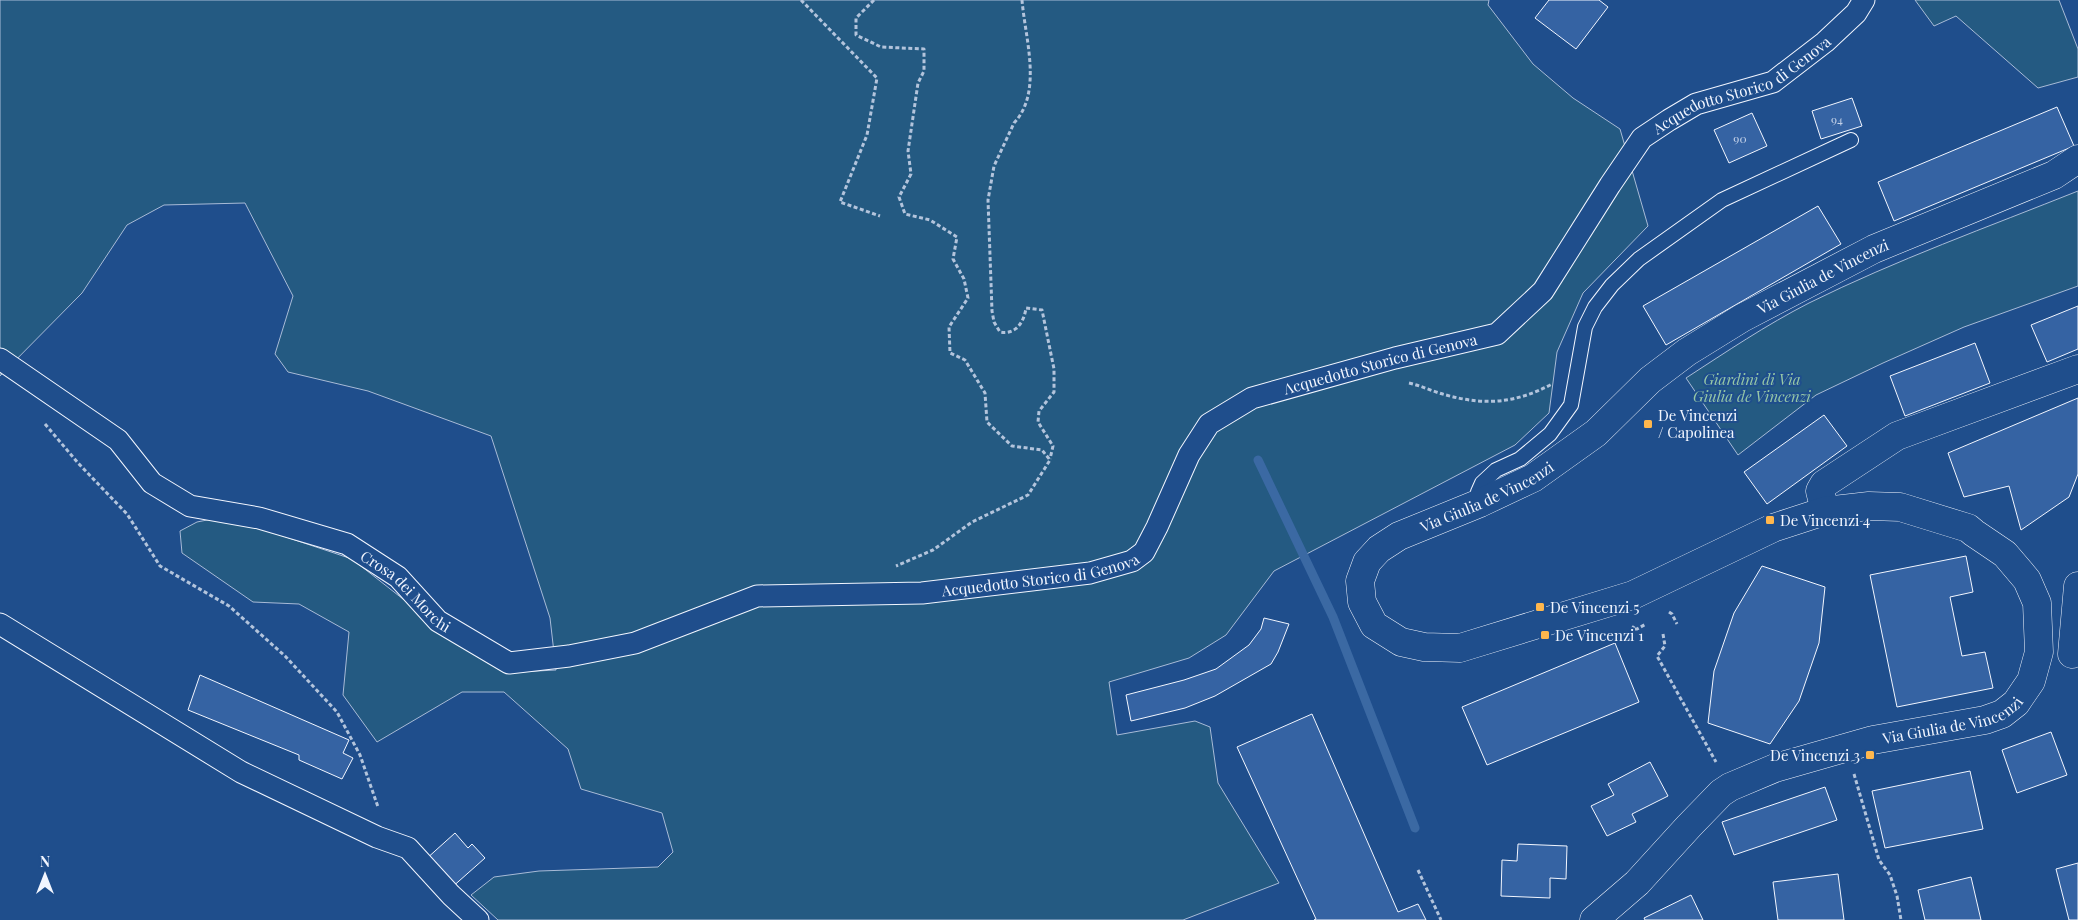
<svg xmlns="http://www.w3.org/2000/svg" width="2078" height="920" font-family="'Playfair Display',serif">
  <style>
    .green { fill: #245a82; stroke: #a8bbd7 }
    .lines { fill: none; stroke-linecap: round; stroke-linejoin: round }
    .stream { stroke: #3b69a3; stroke-width: 9 }
    .building { fill: #3563a3; stroke: #f2f6ff }
    .service-casing { stroke: #f2f6ff; stroke-width: 16 }
    .pedestrian-casing { stroke: #f2f6ff; stroke-width: 23 }
    .minor-casing { stroke: #f2f6ff; stroke-width: 29 }
    .path { stroke: #b3c4dc; stroke-width: 3; stroke-dasharray: 4 2.5; stroke-linecap: butt }
    .service { stroke: #1f4e8c; stroke-width: 14 }
    .pedestrian { stroke: #1f4e8c; stroke-width: 21 }
    .minor { stroke: #1f4e8c; stroke-width: 28 }
    .poi-dot { fill: #ffb74d; stroke: #1f4e8c; stroke-width: 2 }
    .labels { text-anchor: middle; dominant-baseline: central; stroke-width: 4; stroke-linejoin: round; paint-order: stroke }
    .number-label { font-size: 12px; fill: #c3d1e8 }
    .street-label { font-size: 15px; fill: #f2f6ff; stroke: #1f4e8c }
    .park-label { font-size: 15px; font-style: italic; fill: #97c8a6; stroke: #1f4e8c }
    .poi-label { font-size: 15px; fill: #f2f6ff; stroke: #1f4e8c; text-anchor: start }
  </style>
  <rect width="100%" height="100%" fill="#1f4e8c"/>
  <path class="green" d="M0,0H1489L1488,5L1533,64L1573,98L1620,129L1648,226L1583,293L1557,352L1549,413L1515,445L1274,571L1226,635L1189,658L1109,682L1117,735L1195,721L1210,727L1218,783L1279,883L1183,920H498L471,895L494,877L539,871L658,867L673,852L662,813L581,789L568,749L504,692H462L377,742L343,695L349,632L299,604L253,602L182,553L180,531L197,522L217,518L256,527L352,559L473,654L518,672L556,670L550,618L491,436L368,391L288,372L275,354L293,296L245,203L164,205L127,225L82,293L0,376Z
    M1915,0H2059L2078,49V77L2038,88L1956,16L1934,26Z
    M2078,191V286L1964,327L1883,363L1816,395L1738,455L1686,378C1726,352 1766,325 1809,303C1896,260 1988,227 2078,191Z"/>
  <g class="lines">
    <path class="stream" d="M1258,460L1333,617L1415,828"/>
  </g>
  <path class="building" d="M1549,0H1599L1608,7L1576,49L1535,18Z
    M1852,98L1862,126L1821,139L1812,111Z
    M2057,107L2074,146L1894,221L1878,182Z
    M1752,113L1767,146L1729,163L1714,130Z
    M1818,206L1841,244L1666,345L1643,306Z
    M2078,306V349L2047,362L2031,325Z
    M1975,343L1990,383L1905,416L1890,376Z
    M2078,398V474L2069,497L2021,530L2009,486L1964,497L1948,453Z
    M1824,415L1847,446L1767,504L1744,472Z
    M1966,556L1973,592L1950,597L1962,656L1985,652L1993,688L1897,707L1870,575Z
    M1762,566L1825,587L1819,643L1799,701L1770,744L1708,723L1714,671L1734,613Z
    M1264,618L1289,624L1278,652L1271,664L1215,696L1185,708L1131,721L1126,695L1184,680L1216,669L1249,645L1261,629Z
    M1615,643L1639,702L1487,765L1462,707Z
    M200,675L349,740L343,753L353,758L342,779L299,760V755L188,710Z
    M1312,714L1398,912L1418,904L1426,920H1314L1316,919L1237,747Z
    M2051,732L2067,775L2017,793L2002,750Z
    M1650,762L1668,796L1632,814L1636,822L1607,836L1591,806L1614,795L1608,784Z
    M1970,771L1983,829L1885,848L1872,791Z
    M1825,787L1837,820L1734,855L1722,822Z
    M455,833L468,848L472,844L485,858L450,889L425,860Z
    M1518,844L1567,846L1566,879L1550,878V898L1501,896L1502,860L1517,861Z
    M2078,863V920H2069L2056,869Z
    M1838,874L1844,920H1778L1773,882Z
    M1971,877L1981,920H1925L1918,890Z
    M1691,895L1703,920H1645L1644,918Z"/>
  <g class="lines">
    <defs>
      <path id="service" d="M1480,503L1478,492L1482,483L1496,470L1520,459L1550,434L1571,405L1585,327L1595,307L1612,285L1639,259L1722,200L1851,140"/>
      <g id="pedestrian">
        <path id="s1" d="M0,359L118,440L152,483L190,506L259,518L347,544L398,577L438,621L509,663L569,656L635,643L757,596L922,593L1090,573L1132,561L1144,552L1157,527L1189,455L1209,424L1252,398L1395,358L1497,334L1543,291L1610,185L1642,138L1669,120L1696,104L1773,82L1825,42L1856,13L1864,0"/>
        <path d="M0,624L241,772L377,837L408,848L451,895L478,920"/>
      </g>
      <g id="minor">
        <path d="M1825,511L1820,491L1824,484L1897,436L2078,369"/>
        <path d="M2072,654L2078,586"/>
        <path id="s2" d="M1594,920L1637,883L1689,826L1721,793L1730,787L1775,768L1873,740L1985,720L2002,714L2016,703L2031,681L2039,652L2037,603L2027,580L2005,554L1974,533L1968,528L1900,507L1869,506L1825,511L1773,528L1633,595L1460,648L1424,647L1401,642L1374,625L1362,602L1360,581L1367,562L1379,549L1399,536L1480,503L1533,478L1596,433L1650,380L1687,352L1742,318L1874,249L2054,175L2078,159"/>
      </g>
    </defs>
    <use href="#service" class="service-casing"/>
    <use href="#pedestrian" class="pedestrian-casing"/>
    <use href="#minor" class="minor-casing"/>
    <path class="path" d="M801,0L877,78L867,135L840,202L880,216
      M874,0L856,18V35L881,47L924,49V71L918,83L908,151L911,174L899,197L905,214L930,220L957,237L953,259L964,279L968,298L949,327L950,353L965,360L985,393L987,422L1012,446L1042,450L1050,460L1028,495L972,522L933,550L896,566
      M1022,0C1025,38 1043,92 1014,123L994,166L988,200L992,311L994,322L1000,332C1016,335 1024,322 1026,308L1042,310L1054,369V392L1039,411L1038,422L1053,446L1050,459
      M1409,383C1422,386 1434,392 1446,395C1486,406 1516,403 1552,384
      M45,424L78,463L127,514L160,566L229,606L285,656L337,712L360,755L378,807
      M1669,612L1672,614L1677,624
      M1634,626L1632,629H1637L1646,624
      M1663,634L1665,646L1657,656L1716,762
      M1854,774L1879,860L1890,875L1897,896L1901,920
      M1418,870L1441,920"/>
    <use href="#service" class="service"/>
    <use href="#pedestrian" class="pedestrian"/>
    <use href="#minor" class="minor"/>
  </g>
  <g class="poi-dot">
    <rect x="1643" y="419" width="10" height="10" rx="2.5"/>
    <rect x="1765" y="515" width="10" height="10" rx="2.5"/>
    <rect x="1535" y="602" width="10" height="10" rx="2.5"/>
    <rect x="1540" y="630" width="10" height="10" rx="2.5"/>
    <rect x="1865" y="750" width="10" height="10" rx="2.5"/>
  </g>
  <g class="labels">
    <g class="number-label">
      <text x="1837" y="119">94</text>
      <text x="1740" y="138">90</text>
    </g>
    <g class="street-label">
      <text stroke="none"><textPath href="#s1" startOffset="2065">Acquedotto Storico di Genova</textPath></text>
      <text stroke="none"><textPath href="#s2" startOffset="1940">Via Giulia de Vincenzi</textPath></text>
      <text stroke="none"><textPath href="#s1" startOffset="1585">Acquedotto Storico di Genova</textPath></text>
      <text stroke="none"><textPath href="#s2" startOffset="1535">Via Giulia de Vincenzi</textPath></text>
      <text stroke="none"><textPath href="#s1" startOffset="1150">Acquedotto Storico di Genova</textPath></text>
      <text stroke="none"><textPath href="#s1" startOffset="480">Crosa dei Morchi</textPath></text>
      <text stroke="none"><textPath href="#s2" startOffset="424">Via Giulia de Vincenzi</textPath></text>
    </g>
    <g class="park-label">
      <text x="1752" y="379">Giardini di Via<tspan x="1752" dy="17">Giulia de Vincenzi</tspan></text>
    </g>
    <g class="poi-label">
      <text x="1658" y="415">De Vincenzi<tspan x="1658" dy="17">/ Capolinea</tspan></text>
      <text x="1780" y="520">De Vincenzi 4</text>
      <text x="1550" y="607">De Vincenzi 5</text>
      <text x="1555" y="635">De Vincenzi 1</text>
      <text x="1860" y="755" text-anchor="end">De Vincenzi 3</text>
    </g>
  </g>
  <g transform="translate(45 875)" stroke="#1f4e8c" stroke-width="4" paint-order="stroke">
  <path d="M0-4L9 19L0 12L-9 19Z" fill="#f2f6ff"/>
  <text y="-8" font-size="14" font-weight="bold" text-anchor="middle" fill="#f2f6ff">N</text>
  </g>
</svg>
